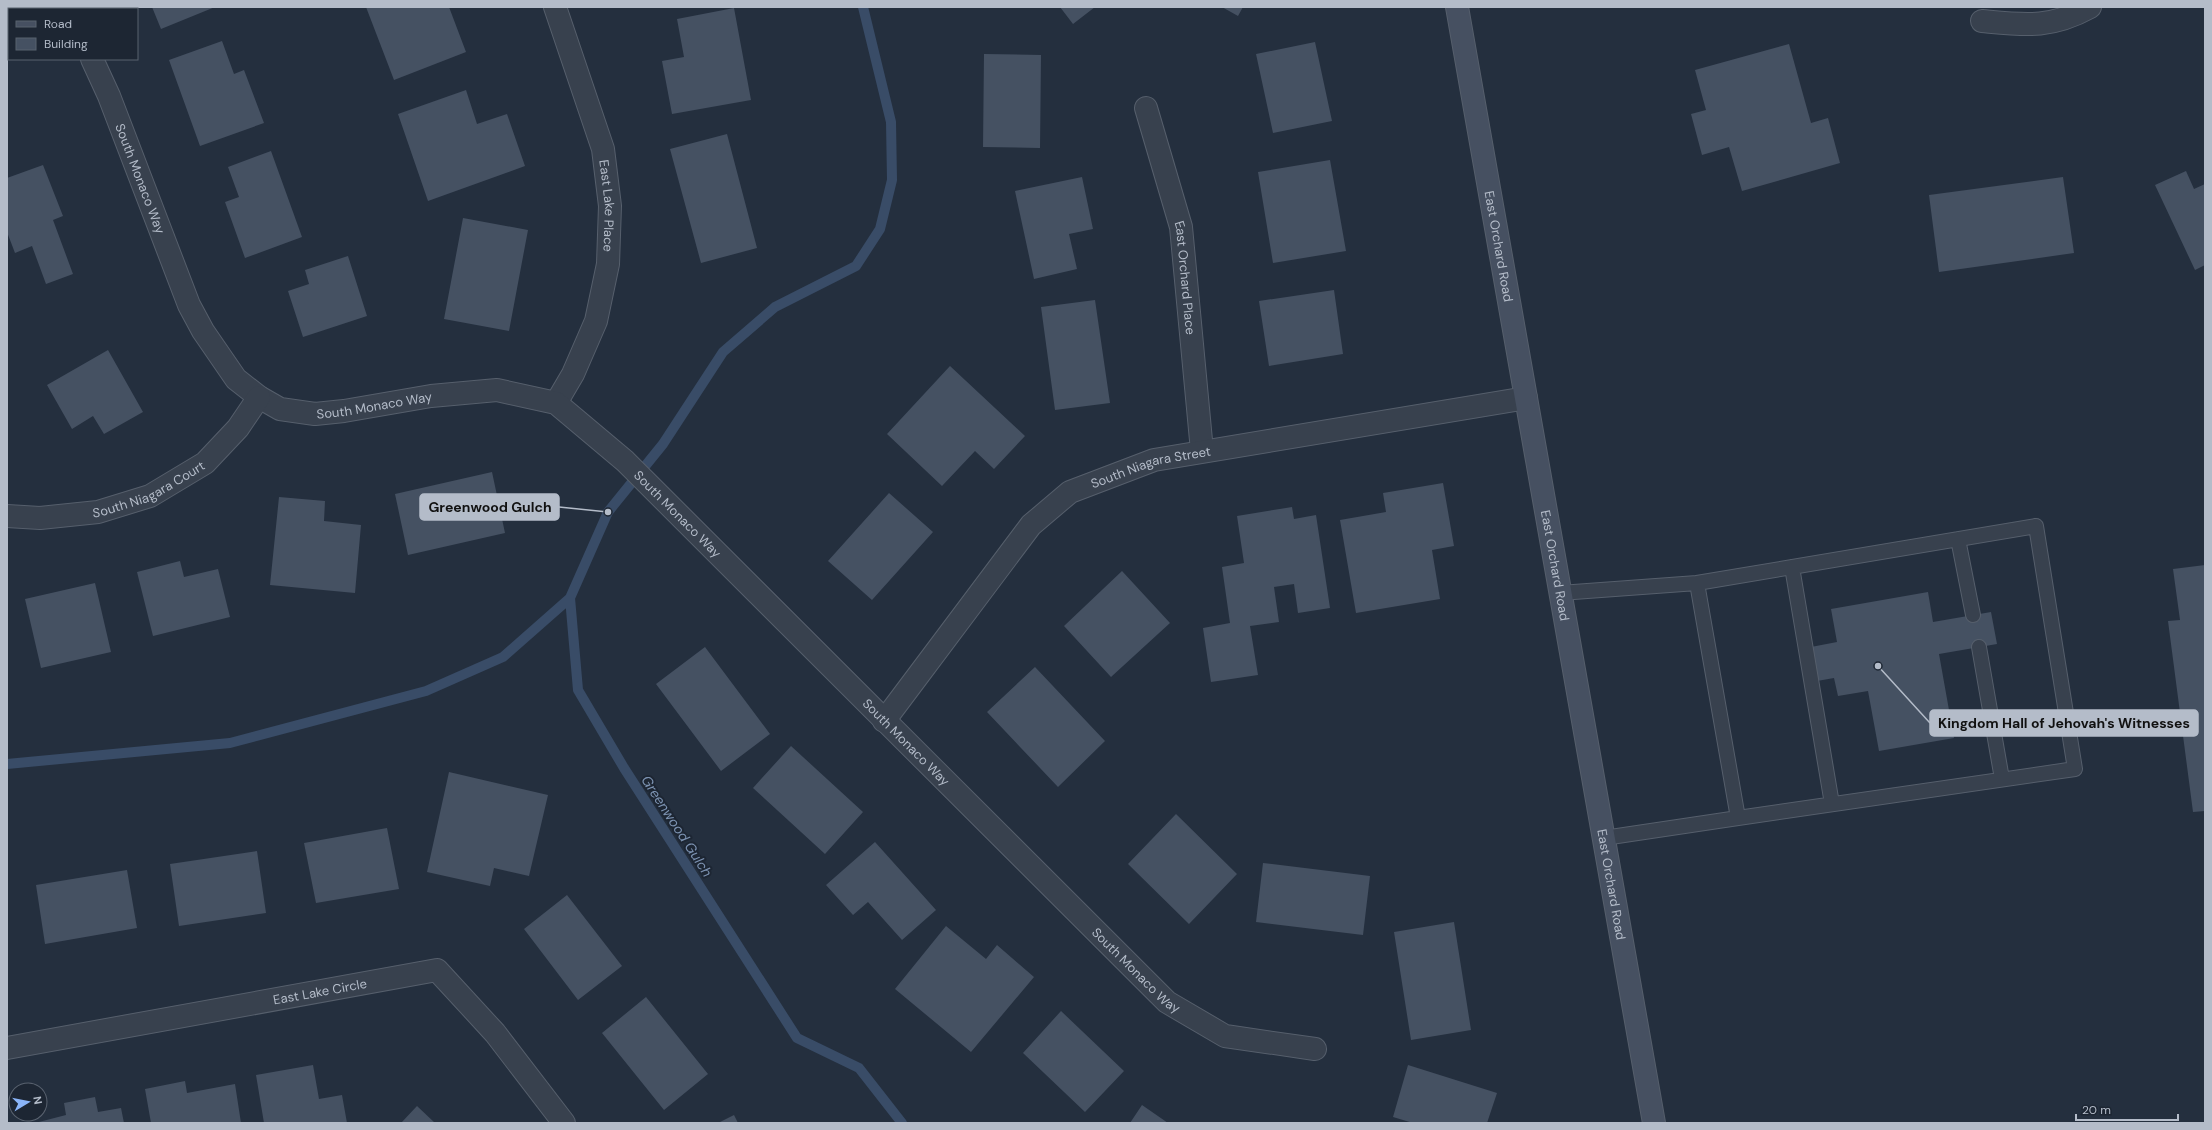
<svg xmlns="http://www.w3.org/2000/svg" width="2212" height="1130" font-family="'DM Sans',sans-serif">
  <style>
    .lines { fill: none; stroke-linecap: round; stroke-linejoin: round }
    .stream { stroke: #394c67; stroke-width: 10 }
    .building { fill: #455162 }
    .service-casing { stroke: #565f6c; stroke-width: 16 }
    .minor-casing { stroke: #565f6c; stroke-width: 24 }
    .secondary-casing { stroke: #565f6c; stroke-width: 24 }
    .service { stroke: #38414e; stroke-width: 14 }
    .minor { stroke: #38414e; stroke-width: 22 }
    .secondary { stroke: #465061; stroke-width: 22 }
    .labels { text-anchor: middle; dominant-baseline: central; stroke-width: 4; stroke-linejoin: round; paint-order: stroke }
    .street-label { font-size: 13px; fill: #b4bcc9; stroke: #1d2633 }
    .water-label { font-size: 14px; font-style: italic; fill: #7c92b1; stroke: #1d2633 }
    .leader { fill: none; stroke: #b4bcc9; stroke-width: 1.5 }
    .callout-dot { fill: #b4bcc9; stroke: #1d2633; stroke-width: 1.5 }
    .callout { fill: #b4bcc9; stroke: #b4bcc9; stroke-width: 1.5 }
    .callout-label { font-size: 14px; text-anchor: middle; font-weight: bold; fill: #111 }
  </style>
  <rect width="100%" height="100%" fill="#242f3e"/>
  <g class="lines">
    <path class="stream" d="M863,7L891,122L892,180L880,229L856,266L775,307L723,352L663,444L608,512L570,598L578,690L624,768L797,1038L859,1068L902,1123
      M7,764L230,743L426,691L503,657L570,598"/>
  </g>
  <path class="building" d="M152,7H215L161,29Z
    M366,7H449L466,52L394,80Z
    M1060,7H1095L1073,24Z
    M1222,7H1243L1238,16Z
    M734,8L751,100L672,114L662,61L684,57L677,19Z
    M222,41L234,74L244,70L264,123L200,146L169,60Z
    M1315,42L1332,121L1273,133L1256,54Z
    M1789,44L1811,123L1828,118L1840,163L1742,191L1729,147L1702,155L1691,114L1706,110L1695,70Z
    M984,54L1041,55L1040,148L983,147Z
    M466,90L477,124L507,114L525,166L428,201L398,114Z
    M727,134L757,248L701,263L670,149Z
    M271,151L302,237L245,258L225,202L239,197L228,167Z
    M1330,160L1346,251L1273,263L1258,172Z
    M43,165L63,216L53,220L73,274L46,284L32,246L15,253L7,232V178Z
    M2186,171L2194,189L2205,184V265L2195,270L2155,185Z
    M1082,177L1093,229L1069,234L1077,269L1034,279L1015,191Z
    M2063,177L2074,253L1939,272L1929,195Z
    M463,218L528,230L509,331L444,319Z
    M348,256L367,316L303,337L288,291L309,284L305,270Z
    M1334,290L1343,354L1269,366L1259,301Z
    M1095,300L1110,403L1055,410L1041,307Z
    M108,350L143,412L104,434L93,416L72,429L47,385Z
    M950,366L1025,436L994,469L975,451L942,486L887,434Z
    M492,472L505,533L408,555L395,494Z
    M1443,483L1454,546L1432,550L1440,599L1356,613L1340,520L1386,512L1383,493Z
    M889,493L933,532L872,600L828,561Z
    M279,497L325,501L324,521L361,525L355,593L270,585Z
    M1292,507L1294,519L1316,515L1330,608L1298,613L1294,584L1274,587L1279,622L1250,626L1258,675L1211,682L1203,628L1230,623L1222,567L1244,563L1237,516Z
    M180,561L184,577L218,569L230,617L153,636L137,572Z
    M2205,565V811L2193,812L2168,621L2180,620L2173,569Z
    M1122,571L1170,623L1111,677L1064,626Z
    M95,583L111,652L41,668L25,599Z
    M1928,592L1933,622L1991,612L1997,644L1939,654L1954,738L1879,751L1868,691L1838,696L1834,678L1817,681L1811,647L1837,642L1831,609Z
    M705,647L770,734L721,771L656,684Z
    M1035,667L1105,741L1058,787L987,712Z
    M791,746L863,812L825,854L753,788Z
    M449,772L548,795L529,876L494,868L490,886L427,872Z
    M1176,814L1237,874L1189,924L1128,864Z
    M387,828L399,889L316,903L304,843Z
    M875,842L936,910L902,940L868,902L853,915L826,885Z
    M257,851L266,913L179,926L170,864Z
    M1263,863L1370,876L1363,935L1256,922Z
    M127,870L137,928L45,944L36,885Z
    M567,895L622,966L578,1000L524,929Z
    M1454,922L1471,1030L1411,1040L1394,932Z
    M946,926L986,959L997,945L1034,977L971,1052L895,989Z
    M646,997L708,1074L664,1110L602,1033Z
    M1061,1011L1124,1071L1085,1112L1023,1053Z
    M313,1065L319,1099L342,1095L347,1123H264L256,1075Z
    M1408,1065L1497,1093L1487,1123H1413L1393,1117Z
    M185,1081L187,1093L235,1084L241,1123H151L145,1089Z
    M95,1097L98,1112L121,1108L124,1123H35L66,1115L64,1103Z
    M1142,1105L1168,1123H1130Z
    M417,1106L435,1123H401Z
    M734,1115L738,1123H718Z"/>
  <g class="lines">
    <defs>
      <path id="service" d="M1958,539L1973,615
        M1792,567L1832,804
        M1697,583L2036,526L2075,769L1738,818
        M1560,593L1697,583L1738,818L1604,838
        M1979,647L2002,779"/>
      <g id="minor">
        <path d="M57,7L59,9"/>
        <path id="s1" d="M555,7L603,149L610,206L608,264L596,321L573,374L556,403"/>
        <path d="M1982,21C2025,25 2050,29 2090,7"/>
        <path id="s2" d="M92,59L109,96L189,305L203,331L236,379L259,397L280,409L315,414L344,411L431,396L497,390L556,403L625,461L1167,1002L1225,1036L1315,1049"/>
        <path id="s3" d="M1146,108L1181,227L1202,451"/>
        <path id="s4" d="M7,516L40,518L98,512L150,496L205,463L238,428L259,397"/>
        <path id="s5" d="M884,721L1031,525L1070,492L1154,460L1526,398"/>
        <path id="s6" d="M7,1048L437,970L495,1033L564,1123"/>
      </g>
      <g id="secondary">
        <path id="s7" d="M1457,7L1654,1123"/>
      </g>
    </defs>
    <use href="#service" class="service-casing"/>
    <use href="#minor" class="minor-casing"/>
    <use href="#secondary" class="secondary-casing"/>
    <use href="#service" class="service"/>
    <use href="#minor" class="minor"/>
    <use href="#secondary" class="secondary"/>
  </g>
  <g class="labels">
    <g class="street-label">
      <text stroke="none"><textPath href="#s2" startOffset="129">South Monaco Way</textPath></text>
      <text stroke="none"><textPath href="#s1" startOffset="207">East Lake Place</textPath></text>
      <text stroke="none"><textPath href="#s7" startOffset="243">East Orchard Road</textPath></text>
      <text stroke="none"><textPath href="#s3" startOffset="175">East Orchard Place</textPath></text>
      <text stroke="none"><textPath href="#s2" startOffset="501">South Monaco Way</textPath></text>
      <text stroke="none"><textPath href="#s5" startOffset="381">South Niagara Street</textPath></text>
      <text stroke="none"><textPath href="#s4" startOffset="147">South Niagara Court</textPath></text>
      <text stroke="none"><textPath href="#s2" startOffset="850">South Monaco Way</textPath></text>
      <text stroke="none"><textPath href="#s7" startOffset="567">East Orchard Road</textPath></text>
      <text stroke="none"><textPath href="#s2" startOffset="1173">South Monaco Way</textPath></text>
      <text stroke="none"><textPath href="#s7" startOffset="891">East Orchard Road</textPath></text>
      <text stroke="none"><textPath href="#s2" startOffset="1497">South Monaco Way</textPath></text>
      <text stroke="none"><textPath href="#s6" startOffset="318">East Lake Circle</textPath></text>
    </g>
    <g class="water-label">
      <text transform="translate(677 826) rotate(57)">Greenwood Gulch</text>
    </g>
  </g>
  <path class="leader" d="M608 512L559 507M1878 666L1930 723"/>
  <g class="callout-dot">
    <circle cx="608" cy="512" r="4"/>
    <circle cx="1878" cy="666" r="4"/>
  </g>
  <g class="callout">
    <rect x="420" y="494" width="139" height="26" rx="4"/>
    <rect x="1930" y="710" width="268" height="26" rx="4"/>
  </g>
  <g class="callout-label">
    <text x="490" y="512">Greenwood Gulch</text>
    <text x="2064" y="728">Kingdom Hall of Jehovah's Witnesses</text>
  </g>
  <rect width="2212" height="1130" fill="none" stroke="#b4bcc9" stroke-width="16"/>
  <rect x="8" y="8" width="130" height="52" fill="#1d2633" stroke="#59626f"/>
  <rect x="16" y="21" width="20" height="6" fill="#465061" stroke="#59626f"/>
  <text x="44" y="28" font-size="12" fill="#b4bcc9">Road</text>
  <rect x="16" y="38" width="20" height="12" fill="#455162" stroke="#59626f"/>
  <text x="44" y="48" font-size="12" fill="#b4bcc9">Building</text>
  <g transform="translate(28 1102) rotate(80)"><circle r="19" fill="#1d2633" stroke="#59626f"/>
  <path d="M0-3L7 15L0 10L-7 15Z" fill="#8ab4f8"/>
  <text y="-6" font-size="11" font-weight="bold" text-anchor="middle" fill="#b4bcc9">N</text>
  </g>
  <path d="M2076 1114v6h102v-6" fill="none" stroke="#b4bcc9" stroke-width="2"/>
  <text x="2082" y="1114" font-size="12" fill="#b4bcc9" stroke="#1d2633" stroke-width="3" paint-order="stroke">20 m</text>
</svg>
